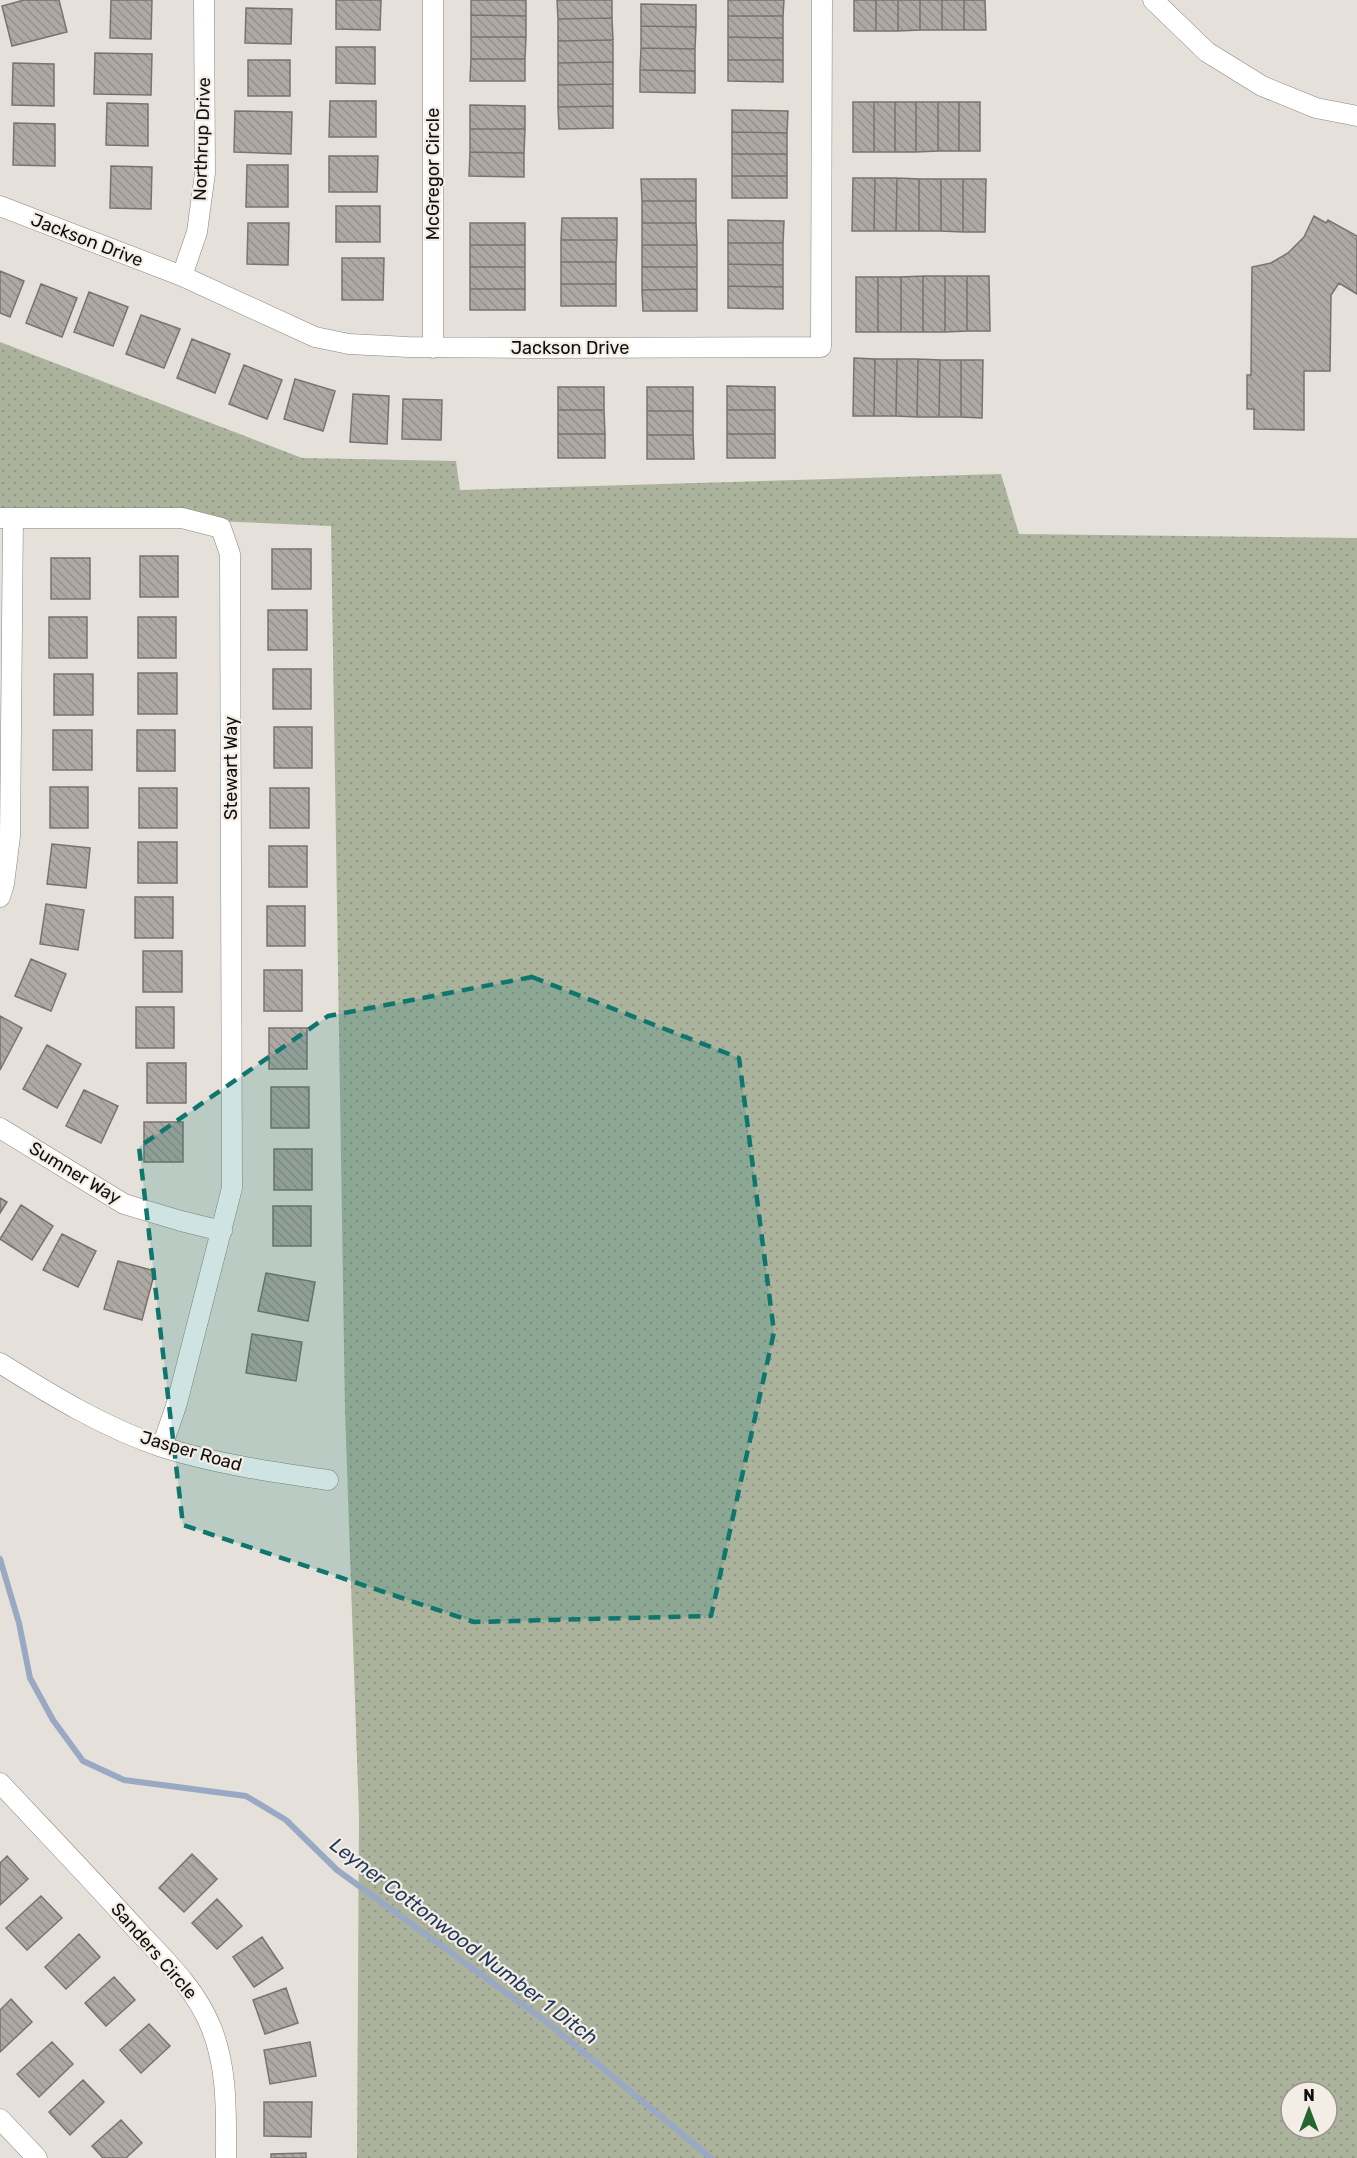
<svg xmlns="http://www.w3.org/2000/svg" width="1357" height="2158" font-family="Rubik,sans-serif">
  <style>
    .grass { fill: url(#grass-dots); fill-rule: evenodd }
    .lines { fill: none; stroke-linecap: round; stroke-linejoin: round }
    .stream { stroke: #99a9c3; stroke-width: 6 }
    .building { fill: url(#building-back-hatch); stroke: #78736d; stroke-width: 1.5 }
    .minor-casing { stroke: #8a857f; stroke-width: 21 }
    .minor { stroke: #fff; stroke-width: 20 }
    .marked { fill: #0f766e; fill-opacity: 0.2; stroke: #0f766e; stroke-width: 4.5; stroke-dasharray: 12 8; stroke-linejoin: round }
    .labels { text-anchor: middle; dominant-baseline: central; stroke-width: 4.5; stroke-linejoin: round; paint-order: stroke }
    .street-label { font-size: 18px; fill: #110f0d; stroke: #f3ede6 }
    .water-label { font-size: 20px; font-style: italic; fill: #1f365b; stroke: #f3ede6 }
  </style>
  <defs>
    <pattern id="grass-dots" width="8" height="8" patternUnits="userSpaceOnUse" patternTransform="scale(1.5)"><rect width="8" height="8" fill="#acb39d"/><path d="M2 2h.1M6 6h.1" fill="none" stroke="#939986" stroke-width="1.8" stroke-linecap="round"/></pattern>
    <pattern id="building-back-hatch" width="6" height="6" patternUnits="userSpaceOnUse" patternTransform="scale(1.5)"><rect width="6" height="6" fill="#afa9a3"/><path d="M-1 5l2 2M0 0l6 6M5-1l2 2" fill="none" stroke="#96908b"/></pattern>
  </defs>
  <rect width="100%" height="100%" fill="#e5e0d9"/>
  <path class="grass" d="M0,342L302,458L456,461L460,490L1001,474L1019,534L1357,538V2158H357L359,1816L345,1410L331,526L0,512ZM1291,2092H1327V2128H1291Z"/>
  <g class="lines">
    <path class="stream" d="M0,1559L19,1623L30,1678L53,1720L83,1761L124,1780L246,1796L286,1820L337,1870L548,2023L711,2158"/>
  </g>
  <path class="building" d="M24,0H59L67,32L12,46L2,6Z
    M111,0H152L151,39L110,38Z
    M336,0H381L380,30L336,29Z
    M471,0H526V16L471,15Z
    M557,0H612V18L558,19Z
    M728,0H784L783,16H728Z
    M854,0H876V31H854Z
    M876,0H898V31H876Z
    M898,0H920V30L898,31Z
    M920,0H942V30H920Z
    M942,0H964V30H942Z
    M964,0H985L986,30H964Z
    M641,4L696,5V27L641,26Z
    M246,8L292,9L291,44L245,43Z
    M471,15L526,16V37H471Z
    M728,16H783V38L728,37Z
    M612,18L613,40L558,41V19Z
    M641,26L696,27L695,49L641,48Z
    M471,37H526L525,59H471Z
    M728,37L783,38V60H728Z
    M613,40V62L558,63V41Z
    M336,47H375V84L336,83Z
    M641,48L695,49V71L640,70Z
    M95,53L152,54L151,95L94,94Z
    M471,59H525V81H470Z
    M248,60H290V96H248Z
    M728,60H783V82L728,81Z
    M613,62V84L558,85V63Z
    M13,63L54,64V106L12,105Z
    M640,70L695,71V93L640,92Z
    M613,84V106L558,107V85Z
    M330,101H376V137H329Z
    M853,102H874V152H853Z
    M874,102H895V152H874Z
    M895,102H916V152H895Z
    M916,102H938V151L916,152Z
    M938,102H959V151H938Z
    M959,102H980V151H959Z
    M107,103L148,104V146L106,145Z
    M470,105L525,106V129H470Z
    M613,106V128L559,129L558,107Z
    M732,110L788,111L787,133L732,132Z
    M235,111L292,112L291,154L234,152Z
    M14,123L55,124V166L13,165Z
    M470,129H525L524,153L470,152Z
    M732,132L787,133V154H732Z
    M470,152L524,153V177L469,176Z
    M732,154H787V176H732Z
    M329,156H378L377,192H329Z
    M247,165H288V207H246Z
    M111,166L152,167L151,209L110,208Z
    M732,176H787V198H732Z
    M853,178H875L874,231H852Z
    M875,178H897L896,231H874Z
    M897,178L919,179V231H896Z
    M641,179H696V201H642Z
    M919,179H941V231H919Z
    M941,179H963V232L941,231Z
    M963,179H986L985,232H963Z
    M642,201H696V223H642Z
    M336,206H380V242H336Z
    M1314,216L1326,223L1328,220L1357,236V294L1339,283L1331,295L1330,371H1304V430L1254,429V409H1247V375H1251L1252,267L1271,263L1288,253L1304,237Z
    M562,218H617V240H561Z
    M728,220L784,221L783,243H728Z
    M248,223H289L288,265L247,264Z
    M470,223H525V245H470Z
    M642,223H696L697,245H642Z
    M561,240H617L616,262H561Z
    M728,243H783V265L728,264Z
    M470,245H525V267H470Z
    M642,245H697V267H642Z
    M342,258H384L383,300H342Z
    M561,262H616V284H561Z
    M728,264L783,265V287L728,286Z
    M470,267H525V289H470Z
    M642,267H697V289L642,290Z
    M0,271L24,281L10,317L0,313Z
    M923,276V332H901V277Z
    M923,276H945V332H923Z
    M945,276H967V331L945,332Z
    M967,276H989L990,331H967Z
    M856,277H878V332H856Z
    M878,277H901V332H878Z
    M41,284L77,298L62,337L26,323Z
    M561,284H616V306H561Z
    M728,286L783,287V309L728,308Z
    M470,289H525V310H470Z
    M697,289V311H643L642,290Z
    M89,292L128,307L113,346L74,332Z
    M141,315L180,329L164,368L126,354Z
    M192,339L230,354L215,393L177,378Z
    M854,358L875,359L874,416H853Z
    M875,359H897L896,416H874Z
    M897,359H918L917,417L896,416Z
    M918,359L940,360L939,417H917Z
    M940,360H961V417H939Z
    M961,360H983L982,418L961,417Z
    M244,365L282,380L267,419L229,404Z
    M295,379L335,391L323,431L284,419Z
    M727,386L775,387V410H727Z
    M558,387H604V410H558Z
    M647,387H693V411H647Z
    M353,394L389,396L387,444L350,442Z
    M403,399L442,400L441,440L402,439Z
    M558,410H604L605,434H558Z
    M727,410H775V434H727Z
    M647,411H693V435H647Z
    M558,434H605V458H558Z
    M727,434H775V458H727Z
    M647,435H693L694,459H647Z
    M272,549H311V589H272Z
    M140,556H178V597H140Z
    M51,558H90V599H51Z
    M268,610H307V650H268Z
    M49,617H87V658H49Z
    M138,617H176V658H138Z
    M273,669H311V709H273Z
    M138,673H177V714H138Z
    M54,674H93V715H54Z
    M274,727H312V768H274Z
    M53,730H92V770H53Z
    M137,730H175V771H137Z
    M50,787H88V828H50Z
    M139,788H177V828H139Z
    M270,788H309V828H270Z
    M138,842H177V883H138Z
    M52,844L90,848L86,888L47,884Z
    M269,846H307V887H269Z
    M135,897H173V938H135Z
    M46,904L84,910L78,950L40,944Z
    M267,906H305V946H267Z
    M143,951H182V992H143Z
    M31,959L66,974L51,1011L15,996Z
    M264,970H302V1011H264Z
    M136,1007H174V1048H136Z
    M0,1016L22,1028L0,1070Z
    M269,1028H307V1069H269Z
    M47,1045L81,1064L57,1108L23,1089Z
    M147,1063H186V1103H147Z
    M271,1087H309V1128H271Z
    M84,1090L118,1106L101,1143L66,1126Z
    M144,1122H183V1162H144Z
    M274,1149H312V1190H274Z
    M0,1198L7,1202L0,1213Z
    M21,1205L53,1226L32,1260L0,1239Z
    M273,1206H311V1246H273Z
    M62,1234L96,1251L78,1287L43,1270Z
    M118,1261L155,1271L142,1320L104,1309Z
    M266,1273L315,1282L308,1321L258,1311Z
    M252,1334L302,1342L296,1381L246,1373Z
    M192,1854L217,1879L184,1912L159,1888Z
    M7,1856L28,1879L0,1905V1863Z
    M41,1896L62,1918L27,1950L6,1928Z
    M217,1899L242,1926L217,1949L192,1923Z
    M79,1934L100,1957L66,1989L45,1967Z
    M262,1937L283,1968L254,1987L233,1957Z
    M114,1977L135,2000L106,2026L85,2003Z
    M286,1988L298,2023L265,2034L253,2000Z
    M11,1999L32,2022L0,2052V2010Z
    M149,2024L170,2046L141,2073L120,2050Z
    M52,2042L73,2064L39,2097L17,2074Z
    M310,2042L316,2076L270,2084L264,2050Z
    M83,2080L104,2102L70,2135L49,2112Z
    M264,2102H312L311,2137L264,2136Z
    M121,2120L142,2143L126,2158H103L92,2146Z
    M306,2153V2158H271V2154Z"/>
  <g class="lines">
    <defs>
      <path id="minor" d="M433,0V348
        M1153,0L1207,52L1262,86L1316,108L1357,116
        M0,206L182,276L315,337L349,344L408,347L527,348L821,347L822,0
        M182,276L197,232L205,173L204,0
        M0,518H182L221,528L230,554L232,1188L177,1403L162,1447
        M0,897L4,884L10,836L13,518
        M0,1128L124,1204L181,1221L222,1231
        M0,1363C51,1395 105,1428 162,1447C216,1464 272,1472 328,1480
        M0,1783C46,1832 92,1880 137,1930C166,1961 195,1988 211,2027C228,2069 226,2114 226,2158
        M0,2119L37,2158"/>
    </defs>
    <use href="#minor" class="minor-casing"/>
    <use href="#minor" class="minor"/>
  </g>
  <path class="marked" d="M532,977L739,1058L774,1332L711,1616L474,1622L183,1525L139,1147L328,1016Z"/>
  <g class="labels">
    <g class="street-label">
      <text transform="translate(202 139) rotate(-88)">Northrup Drive</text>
      <text transform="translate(433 174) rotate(-90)">McGregor Circle</text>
      <text transform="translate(87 240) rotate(21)">Jackson Drive</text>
      <text x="570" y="348">Jackson Drive</text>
      <text transform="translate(231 768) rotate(-90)">Stewart Way</text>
      <text transform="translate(75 1173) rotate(31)">Sumner Way</text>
      <text transform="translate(191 1451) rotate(16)">Jasper Road</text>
      <text transform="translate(154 1951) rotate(49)">Sanders Circle</text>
    </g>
    <g class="water-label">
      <text transform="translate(464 1941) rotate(37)">Leyner Cottonwood Number 1 Ditch</text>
    </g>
  </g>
  <g transform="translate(1309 2110)"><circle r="28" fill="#f3ede6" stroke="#99948f" stroke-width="1.5"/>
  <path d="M0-4.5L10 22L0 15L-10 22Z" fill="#26652e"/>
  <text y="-9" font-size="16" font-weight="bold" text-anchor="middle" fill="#110f0d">N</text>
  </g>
</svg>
